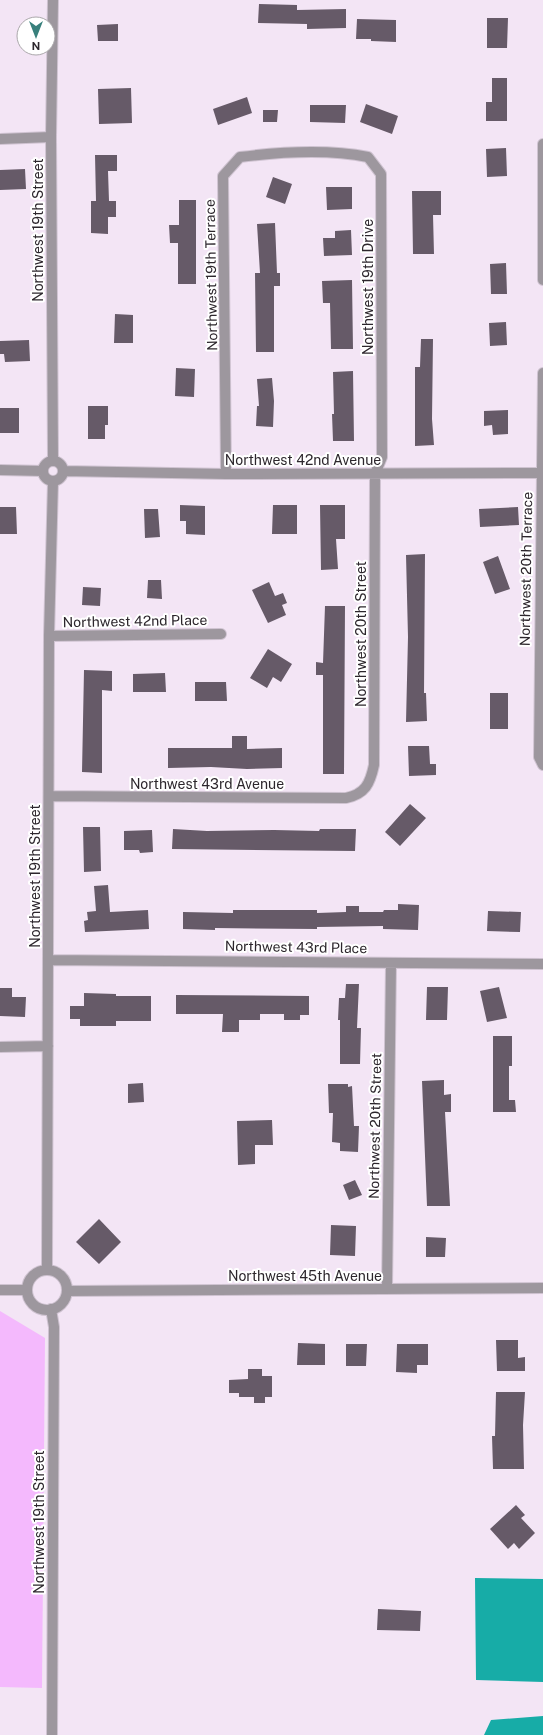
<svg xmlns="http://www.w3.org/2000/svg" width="543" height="1735" font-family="'Public Sans',sans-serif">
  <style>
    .green { fill: #f4b9fd }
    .water { fill: #17aca7 }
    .building { fill: #665a68 }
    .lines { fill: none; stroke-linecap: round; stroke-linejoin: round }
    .minor-casing { stroke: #cfc3d1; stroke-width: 12 }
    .minor { stroke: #9d979e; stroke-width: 10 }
    .labels { text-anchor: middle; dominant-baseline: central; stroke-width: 4; stroke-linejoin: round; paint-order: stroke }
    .street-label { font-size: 14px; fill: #2c262c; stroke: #fff }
  </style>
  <rect width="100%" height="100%" fill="#f3e5f5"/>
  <path class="green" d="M0,1311L45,1338L42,1688L0,1687Z"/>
  <path class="water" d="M475,1578L543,1579V1682L476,1680Z
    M543,1716V1735H484L491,1720Z"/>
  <path class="building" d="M259,4L297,5V10L346,9V28L307,29V24L258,23Z
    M487,18H508L507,48H487Z
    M357,19L396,20V42L371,41V39H356Z
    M118,24V41H98L97,25Z
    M492,78H507V121H486V102H492Z
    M131,88L132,123L99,124L98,89Z
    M247,97L252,113L218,125L213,109Z
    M366,104L398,116L392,134L360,122Z
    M310,105H346L345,123L310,122Z
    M263,110H278L277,122H263Z
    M506,148L507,176L487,177L486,149Z
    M95,155H117V171H108L109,201H116V217H108V234L91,233V201H96Z
    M25,169L26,189L0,190V170Z
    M273,177L292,184L285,204L266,197Z
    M326,187H352V209L327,210Z
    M412,191H441V215H433L434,254H413Z
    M179,200H196V284H178V243H170L169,225H179Z
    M275,223L277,273H280V286H274V352H256L255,273H260L257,224Z
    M351,230L352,255L324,256L323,238H335V231Z
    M506,263L507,294H491L490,264Z
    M352,280L353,349H331L330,303H323L322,281Z
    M115,314L133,315V343H114Z
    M506,322L507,345L490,346L489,323Z
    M421,339H433L432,419L434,445L415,446V367H420Z
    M29,340L30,361L5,362L4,354H0V341Z
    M176,368L195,369L194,397L175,396Z
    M353,371L354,441H333L332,414H334L333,372Z
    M272,378L274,401L273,427L256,426L257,406H259L257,379Z
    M88,406H108V425H105V439H88Z
    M0,408H19V433H0Z
    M508,410V434L493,435L492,425L484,426V411Z
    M180,505L205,506V535L186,534V521H180Z
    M273,505H297V534H272Z
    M320,505H345V539H336L338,569L321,570Z
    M0,507H16L17,534H0Z
    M518,507L519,525L480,527L479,509Z
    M144,509H158L160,537L145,538Z
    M425,554L424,693H426L427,721L406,722L408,637L406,555Z
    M498,556L510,589L495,594L483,562Z
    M148,580H161L162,599L147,598Z
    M269,582L275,596L283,593L287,603L282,605L286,615L268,623L252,590Z
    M83,587L101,588L100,606L82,605Z
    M325,606H345L344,774H323V675H316V662L323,663Z
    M268,649L292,664L281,682L273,677L267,688L250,678Z
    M84,670L112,671V691L102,690V773L82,772Z
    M165,673L166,692H133V674Z
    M195,682H226L227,701H195Z
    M490,693H508V729H490Z
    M232,736H247V749L282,748V768L247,769L211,767L168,768V748H232Z
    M408,746H429L430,764H436V775L409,776Z
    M410,804L426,818L400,846L385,832Z
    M83,827H100L101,871L84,872Z
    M173,829L207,831L274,830L319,831L320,829H356L355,851L172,849Z
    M152,830L153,852L140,853L139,850H124V831Z
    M108,885L110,912L148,910L149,929L85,932L84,921L88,920L87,912L96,911L94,886Z
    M398,904L419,905L418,930L383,929V926L317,927V929L215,928V930L183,929V912L233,913V910H317V913L346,912V906H359V912H383L384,910H398Z
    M488,911L521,912L520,932L487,931Z
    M346,984H359L357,1028H361L360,1064H340V1020H338L339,998H345Z
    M427,987H448L447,1020H426Z
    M499,987L507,1018L487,1022L480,991Z
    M0,988H12V997H26L25,1017L0,1016Z
    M84,993L116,994V996H151V1021H116V1026H80V1019H70V1006H84Z
    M176,995L309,996V1015H300V1020H284V1014H260V1020H239V1032H222L223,1014H176Z
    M493,1036H512V1066H509V1100H515L516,1112H493Z
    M444,1080V1095L451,1094V1112H445L450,1206H427L422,1081Z
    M143,1083L144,1102L128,1103V1084Z
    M328,1084H348V1087L352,1086L354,1126H359L358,1152L340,1151V1143L332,1142L333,1113H329Z
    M272,1120L273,1145H255V1164L238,1165L237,1121Z
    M355,1180L362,1195L349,1200L343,1185Z
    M99,1219L121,1242L99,1264L76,1242Z
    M331,1225L356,1226L355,1256L330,1255Z
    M426,1237L446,1238L445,1257H426Z
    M496,1340H518V1358L525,1357V1371H497Z
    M298,1343L325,1344V1365H297Z
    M346,1344H367L366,1366H346Z
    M397,1344H428V1365H417V1373L396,1372Z
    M248,1369H262V1376H272V1397H265V1403H254V1397H239V1393H229V1380L248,1379Z
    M496,1392H525L523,1425L524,1469H493L492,1436H495Z
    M516,1505L525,1515L521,1518L535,1533L519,1549L514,1543L508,1549L490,1529Z
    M378,1609L421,1611L420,1631L377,1630Z"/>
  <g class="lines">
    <defs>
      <path id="minor" d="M0,139L51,137
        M543,144V280
        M543,373L539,757L543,765
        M53,461L51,137L53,0
        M43 471a10 10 0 1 1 20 0a10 10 0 1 1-20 0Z
        M0,470L43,471
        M63,471L226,474L543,473
        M49,636L221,634
        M49,796L346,798C365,794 370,784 374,765L375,474L382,457L381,174L368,157C328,149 280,152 240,157L223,176L226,474
        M48,960L543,964
        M0,1047L48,1046
        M47,1270L49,636L53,481
        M27 1290a20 20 0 1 1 40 0a20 20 0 1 1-40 0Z
        M387,1289L391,963
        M0,1290H27
        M67,1291L543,1288
        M51,1309L54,1327L52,1735"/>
    </defs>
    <use href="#minor" class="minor-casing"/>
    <use href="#minor" class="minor"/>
  </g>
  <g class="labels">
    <g class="street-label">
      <text transform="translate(38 230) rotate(-90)">Northwest 19th Street</text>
      <text transform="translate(211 275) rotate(-91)">Northwest 19th Terrace</text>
      <text transform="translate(368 287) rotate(-90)">Northwest 19th Drive</text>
      <text x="303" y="460">Northwest 42nd Avenue</text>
      <text transform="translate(526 569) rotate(-89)">Northwest 20th Terrace</text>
      <text transform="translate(135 621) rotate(-1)">Northwest 42nd Place</text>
      <text transform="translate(361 634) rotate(-90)">Northwest 20th Street</text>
      <text x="207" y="784">Northwest 43rd Avenue</text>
      <text transform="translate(35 876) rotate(-90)">Northwest 19th Street</text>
      <text transform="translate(296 947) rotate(1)">Northwest 43rd Place</text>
      <text transform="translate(375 1126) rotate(-89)">Northwest 20th Street</text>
      <text x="305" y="1276">Northwest 45th Avenue</text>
      <text transform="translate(39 1522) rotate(-90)">Northwest 19th Street</text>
    </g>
  </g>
  <g transform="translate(36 36) rotate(180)"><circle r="19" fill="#ffffff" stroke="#aba8ab"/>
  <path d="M0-3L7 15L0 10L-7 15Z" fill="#38807c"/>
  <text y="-6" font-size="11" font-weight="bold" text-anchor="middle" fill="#2c262c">N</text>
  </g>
</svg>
